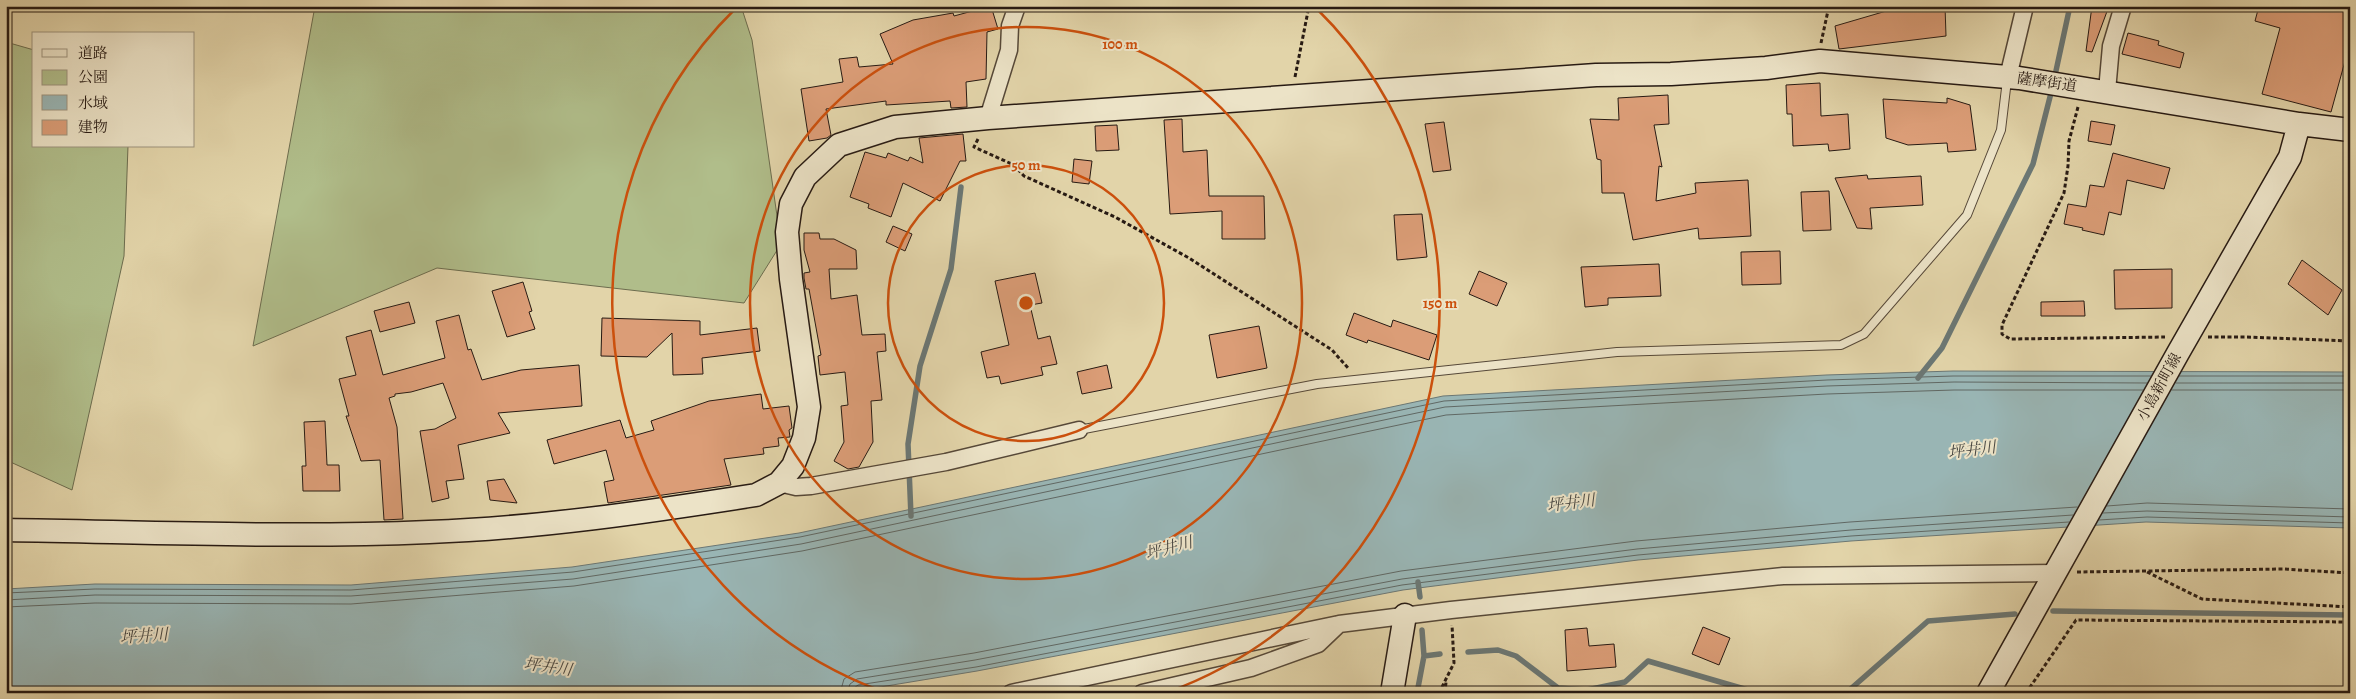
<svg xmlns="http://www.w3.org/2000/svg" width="2356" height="699" font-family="Alegreya,'Noto Serif JP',serif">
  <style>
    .green { fill: #b0bd8a; stroke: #6c6c4e }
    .water { fill: #99b5b4; stroke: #6b7774 }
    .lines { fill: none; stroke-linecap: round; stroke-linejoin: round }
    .shore { stroke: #606864; stroke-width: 1 }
    .stream { stroke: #6b7774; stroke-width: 5.5 }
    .building { fill: #db9d77; stroke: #271a13 }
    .lane-casing { stroke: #564838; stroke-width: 10 }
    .street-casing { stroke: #564838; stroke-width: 19 }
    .secondary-casing { stroke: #271a13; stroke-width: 25 }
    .path { stroke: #271a13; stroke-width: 3; stroke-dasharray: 4 2.5; stroke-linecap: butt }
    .lane { stroke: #ece3c7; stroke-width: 8 }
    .street { stroke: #ece3c7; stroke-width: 16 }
    .secondary { stroke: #ece3c7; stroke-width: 22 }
    .ring { fill: none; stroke: #cb500d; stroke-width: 2.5 }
    .labels { text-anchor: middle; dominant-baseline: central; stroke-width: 4; stroke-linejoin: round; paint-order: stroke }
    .street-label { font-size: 15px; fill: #271a13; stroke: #ece3c7 }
    .water-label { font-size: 16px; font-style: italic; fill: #494843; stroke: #ece3c7 }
    .centre { fill: #cb500d; stroke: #ece3c7; stroke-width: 2.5 }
    .ring-label { font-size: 15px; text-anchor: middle; font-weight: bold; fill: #cb500d; stroke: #ece3c7; stroke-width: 4; stroke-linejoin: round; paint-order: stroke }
  </style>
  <rect width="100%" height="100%" fill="#e2d4a9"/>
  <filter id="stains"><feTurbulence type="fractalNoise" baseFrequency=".004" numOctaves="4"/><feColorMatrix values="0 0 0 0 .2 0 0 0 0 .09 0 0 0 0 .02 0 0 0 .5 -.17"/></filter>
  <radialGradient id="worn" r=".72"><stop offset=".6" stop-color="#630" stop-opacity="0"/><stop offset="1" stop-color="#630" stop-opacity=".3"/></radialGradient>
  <path class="green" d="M315,6H741L752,40L781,244L744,303L437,268L253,346Z
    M6,42L34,50V146H128L124,256L72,490L6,460Z"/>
  <path class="water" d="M1953,371L2350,372V528L2146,522L1851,541L1638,560L1403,590L977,671L844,693H6V589L95,584L351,585L572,567L799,533L1443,396L1826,375Z"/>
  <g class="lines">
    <path class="shore" d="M2179,376H2350
      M2176,383H2350
      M2172,390H2350
      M2107,506L2147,503L2350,509
      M2103,513L2147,511L2350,517
      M2099,520L2147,517L2350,523
      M6,593L95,589L351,590L573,572L800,537L1444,401L1827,380L1953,376H2151
      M6,600L95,595L351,596L573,579L801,544L1445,407L1827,386L1954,382L2147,383
      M6,607L95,603L351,604L574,586L802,551L1446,415L1827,394L1954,390H2143
      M840,693L844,679L855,672L974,653L1401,571L1636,541L1850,522L2077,507
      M847,693L850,684L857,679L975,660L1402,579L1637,549L1851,530L2073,515
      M853,693L854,688L858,685L976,667L1402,585L1638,555L1851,536L2069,522"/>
    <path class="stream" d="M2054,80L2070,6
      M1918,378L1942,348L2033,164L2052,89
      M911,516L908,444L920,366L951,269L961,187
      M1418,582L1420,597
      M2053,611L2350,615
      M1468,652L1498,650L1516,656L1558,688L1587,690L1625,682L1648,661L1758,693
      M1424,656L1440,654
      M1417,693L1424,656L1422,630
      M1846,693L1928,621L2015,614"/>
  </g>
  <path class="building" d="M991,6L998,29L987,32L986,79L966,82L967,107L951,108L950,101L886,105V101L826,109L831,135L827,138L809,141L801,89L843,82L839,59L857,57L859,67L893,64L880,34L913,20L953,13L954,16Z
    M1945,6L1946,36L1839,49L1835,26L1900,7Z
    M2092,6H2109L2092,52L2086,51Z
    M2259,6H2350V43L2331,112L2262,94L2280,28L2255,21Z
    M2128,33L2159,41L2158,45L2184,53L2180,68L2122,54Z
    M1820,83L1821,116L1848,114L1850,149L1829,151L1828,144L1793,146L1792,114H1787L1786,85Z
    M1668,95L1669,124L1654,125L1662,167L1659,166L1656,201L1696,193L1695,183L1748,180L1751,236L1699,239L1698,228L1633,240L1624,193H1602L1601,160L1597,159L1590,119L1619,120L1618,98Z
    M1947,98L1970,105L1976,150L1948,152L1947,143L1908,145L1886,138L1883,99L1947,103Z
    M1182,119L1183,152L1207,150L1209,196H1264L1265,239H1222V211L1170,214L1164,120Z
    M2091,121L2115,125L2111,145L2088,141Z
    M1444,122L1451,170L1433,172L1425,124Z
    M1117,125L1119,150L1096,151L1095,126Z
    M963,134L966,161H960L940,201L903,183L891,217L868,208L869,204L850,197L865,152L886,158L888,153L908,161L910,157L923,163L919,138Z
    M2113,153L2170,168L2164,189L2127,180L2121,215L2109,212L2104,235L2082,230L2083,228L2064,224L2068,204L2086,207L2090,185L2104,187Z
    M1074,159L1092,161L1089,184L1072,182Z
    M1867,175L1868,179L1921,176L1923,205L1870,208L1872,229L1857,228L1835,178Z
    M1829,191L1831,230L1803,231L1801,192Z
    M1422,214L1427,257L1397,260L1394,215Z
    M893,226L912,234L905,251L886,242Z
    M804,233H819L820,239H834L856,250L857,269H829L831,299L857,295L862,335L885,334L886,351L877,352L882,400L871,401L873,442L859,467L848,469L834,461L844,442L841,406L848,405L845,372L820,375L818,356L821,355L809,289H806L804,278V273L810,272L804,250Z
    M1780,251L1781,284L1742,285L1741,252Z
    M2302,260L2342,290L2328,315L2288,284Z
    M1659,264L1661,296L1608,298V305L1585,307L1581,267Z
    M2172,269V308L2115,309L2114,270Z
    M1479,271L1507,283L1497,306L1469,294Z
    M1035,273L1042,303L1030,305L1038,339L1050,336L1057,364L1041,367L1043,375L1001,384L999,376L987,378L981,352L1009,345L995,281Z
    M523,282L532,311L529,312L535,329L507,337L492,291Z
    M2084,301L2085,316H2041V302Z
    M409,302L415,323L380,332L374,311Z
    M1354,313L1391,327L1393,320L1437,335L1429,360L1368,340L1367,343L1346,335Z
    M459,315L468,350L471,349L482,380L521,370L579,365L582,406L498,413L510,433L458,445L464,479L446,481L449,498L432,502L420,431L435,429L456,418L443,383L411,392L395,394V396L389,398L397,427L403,519L384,520L380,460L361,461L346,416H349L339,379L356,375L346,337L371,330L383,375L445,358L436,321Z
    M602,318L700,321V335L757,328L760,351L702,358L703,374L673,375L672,333L647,357L601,356Z
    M1259,326L1267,368L1217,378L1209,335Z
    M1107,365L1112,388L1082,394L1077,372Z
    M761,394L763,409L789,406L792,428L789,430L790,437L778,438L779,446L763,448L764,454L724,459L731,485L608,503L604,482L614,480L606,450L554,464L547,440L620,420L626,438L654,430L651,421L709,401Z
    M325,421L327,465H339L340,491H303L302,466H306L304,422Z
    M504,479L517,503L490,500L487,481Z
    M1703,627L1730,638L1719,665L1692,654Z
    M1587,628L1589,646L1614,644L1616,667L1567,671L1565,630Z"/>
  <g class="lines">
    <defs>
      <path id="lane" d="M1079,430L1317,384L1617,352L1841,345L1864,334L1967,215L2001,130L2007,80"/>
      <path id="street" d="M2008,77L2025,6
        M2107,91L2111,46L2123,6
        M988,118L1009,50L1010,26L1017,6
        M779,483L796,487L811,486L946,462L1079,430
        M1011,693L1339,624L1451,610L1783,576L2057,573
        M1142,693L1251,668L1318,644L1339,624"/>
      <path id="secondary" d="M6,530C147,532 289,538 429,532C539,528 647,512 756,495L779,483L793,466L804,438L809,407L791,279L787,232L791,204L805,177L839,145L895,127L988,118L1596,75L1671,74L1766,68L1820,61L2019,78L2299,124
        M1392,693L1405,615
        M1988,693L2178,353L2290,157L2299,124L2350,130"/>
    </defs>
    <use href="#lane" class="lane-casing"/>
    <use href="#street" class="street-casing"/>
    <use href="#secondary" class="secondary-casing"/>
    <path class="path" d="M1821,43L1829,6
      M1295,77L1309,6
      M2078,107L2069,141L2068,166L2064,193L2002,325V334L2010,339L2165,337
      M978,139L974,147L1014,165L1024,176L1115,217L1189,258L1332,350L1348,368
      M2208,337H2246L2350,341
      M2077,572L2283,569L2350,573
      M2147,572L2202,599L2350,607
      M1439,693L1454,663L1452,625
      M1445,693L1446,682
      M2026,693L2076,620L2350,622"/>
    <use href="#lane" class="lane"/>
    <use href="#street" class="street"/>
    <use href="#secondary" class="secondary"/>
  </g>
  <g class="ring">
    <circle cx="1026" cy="303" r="138"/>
    <circle cx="1026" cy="303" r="276"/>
    <path d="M884 692A414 414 0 0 1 736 8M1316 8A414 414 0 0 1 1168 692"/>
  </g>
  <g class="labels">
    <g class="street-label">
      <text transform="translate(2047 82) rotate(8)">薩摩街道</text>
      <text transform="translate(2159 387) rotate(-61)">小島新町線</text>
    </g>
    <g class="water-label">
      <text transform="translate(1972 450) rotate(-7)">坪井川</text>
      <text transform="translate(1571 503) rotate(-7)">坪井川</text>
      <text transform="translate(1169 548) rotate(-15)">坪井川</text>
      <text transform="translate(144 636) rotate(-4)">坪井川</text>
      <text transform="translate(548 667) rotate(8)">坪井川</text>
    </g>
  </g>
  <circle cx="1026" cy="303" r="8" class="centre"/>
  <g class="ring-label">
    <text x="1120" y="49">100 m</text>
    <text x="1026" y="170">50 m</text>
    <text x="1440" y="308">150 m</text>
  </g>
  <rect width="2356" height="699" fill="none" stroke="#e2d4a9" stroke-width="25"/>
  <rect x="8" y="8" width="2341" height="684" fill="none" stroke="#271a13" stroke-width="2.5"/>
  <rect x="12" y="12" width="2331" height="674" fill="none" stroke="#271a13"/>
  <rect x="32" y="32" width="162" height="115" fill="#ece3c7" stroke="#9d937f"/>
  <rect x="42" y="49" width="25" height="8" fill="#ece3c7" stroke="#9d937f"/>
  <text x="78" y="58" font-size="15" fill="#271a13">道路</text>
  <rect x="42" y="70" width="25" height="15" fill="#b0bd8a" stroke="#9d937f"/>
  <text x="78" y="82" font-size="15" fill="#271a13">公園</text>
  <rect x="42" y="95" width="25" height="15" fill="#99b5b4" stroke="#9d937f"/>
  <text x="78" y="108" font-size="15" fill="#271a13">水域</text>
  <rect x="42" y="120" width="25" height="15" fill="#db9d77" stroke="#9d937f"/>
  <text x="78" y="132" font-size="15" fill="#271a13">建物</text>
  <rect width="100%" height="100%" filter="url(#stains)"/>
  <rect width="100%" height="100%" fill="url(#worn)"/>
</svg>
